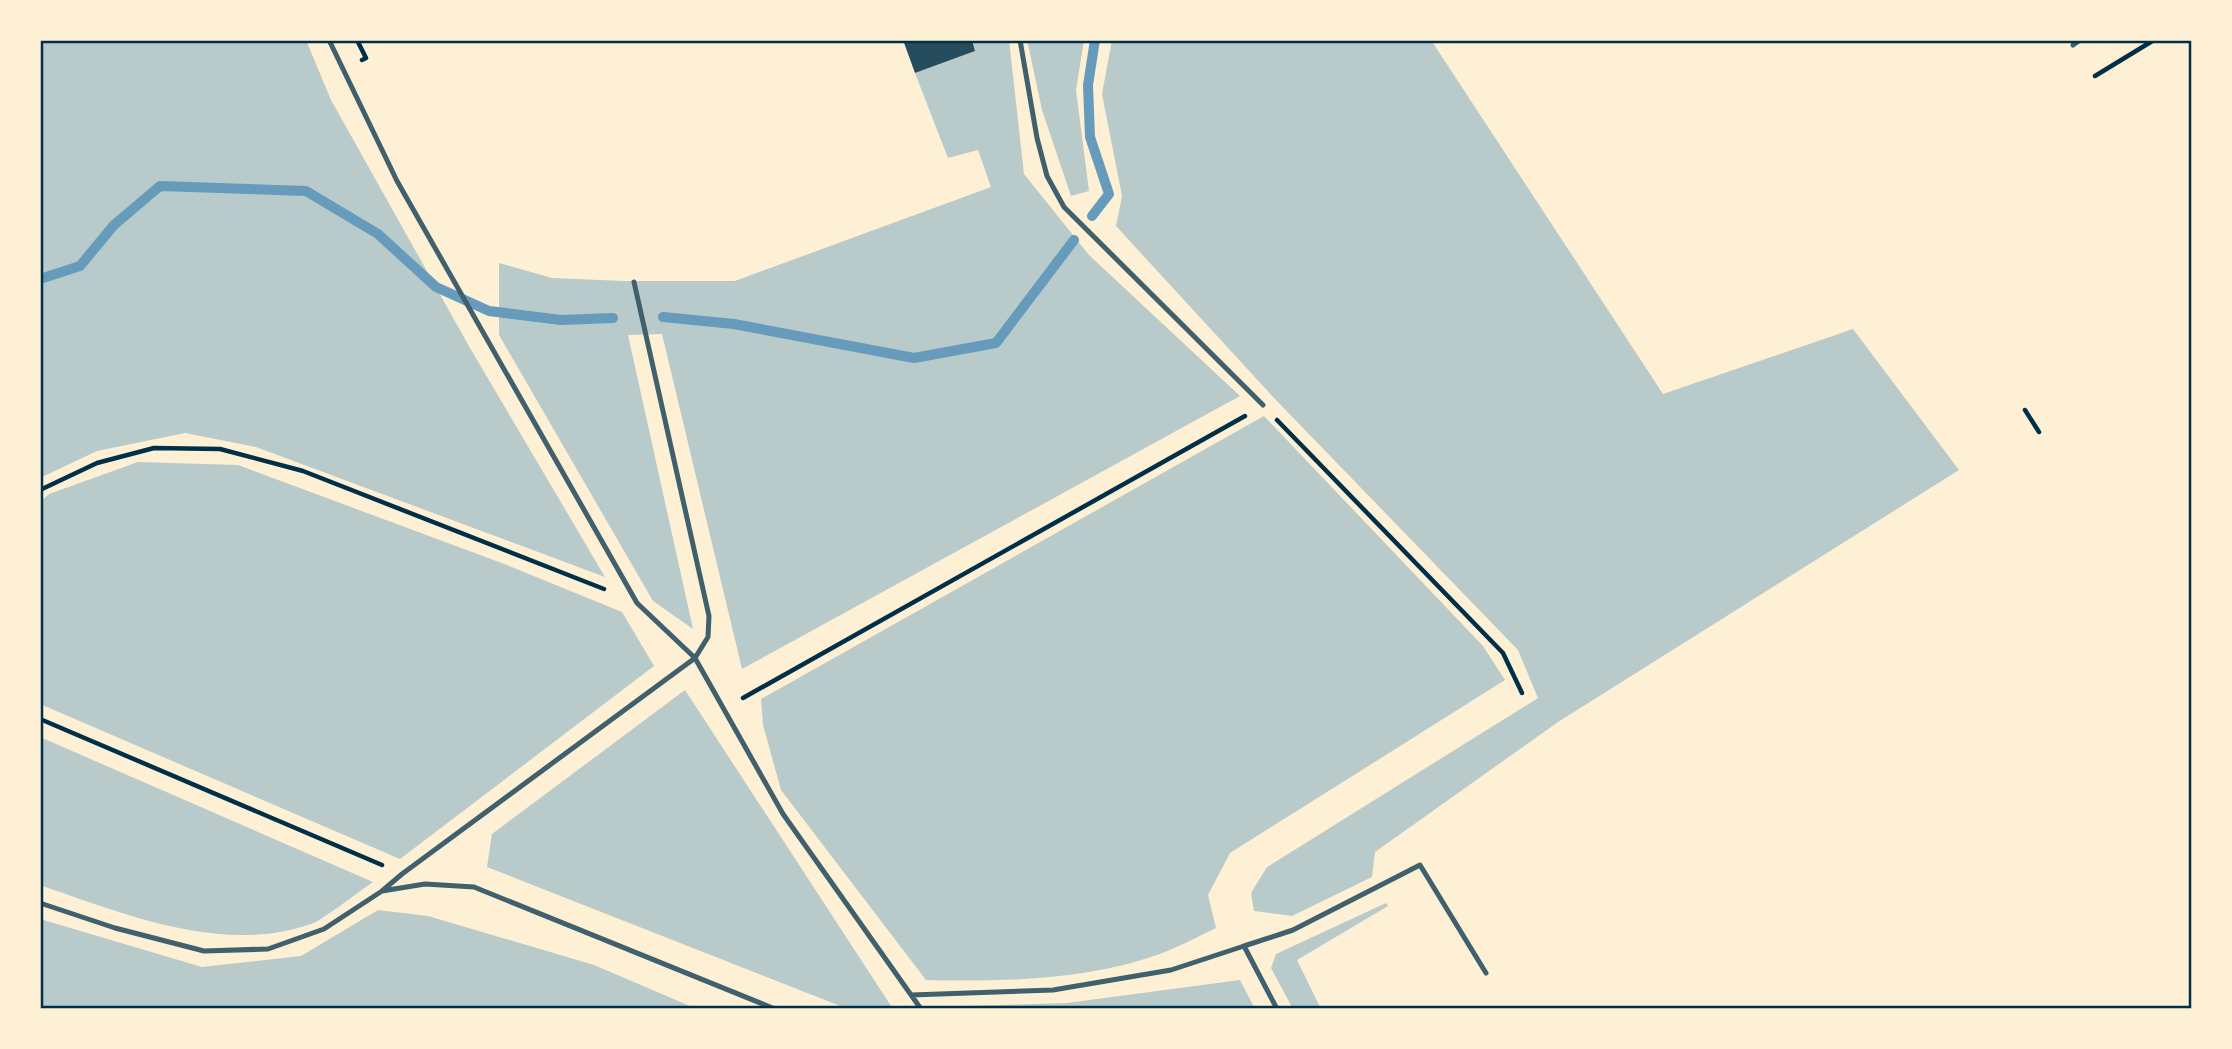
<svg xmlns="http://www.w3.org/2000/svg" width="2232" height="1049" font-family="'PT Sans Narrow',sans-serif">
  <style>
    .green { fill: #b9caca }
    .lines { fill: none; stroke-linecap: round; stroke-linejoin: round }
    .stream { stroke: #669bbc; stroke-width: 10 }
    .building { fill: #264d5e }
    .path { stroke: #003049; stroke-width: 4.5 }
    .service { stroke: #3f606c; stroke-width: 5 }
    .neatline { fill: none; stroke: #003049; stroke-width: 2.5 }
  </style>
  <rect width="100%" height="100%" fill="#fdf0d5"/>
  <path class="green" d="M40,40H306L331,100L470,348L605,577L256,447L185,433L97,451L40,478Z
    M972,40H1009L1024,174L1089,255L1240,396L742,669L662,334L628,335L693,629L653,601L499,335V263L552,278L624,281H735L991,187L978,150L948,158L915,73L975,51Z
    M1027,40H1084L1076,90L1089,191L1071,196L1042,110Z
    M1112,40H1431L1663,394L1853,329L1959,470L1558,722L1375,852L1372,877L1292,916L1254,911L1251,893L1267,867L1538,698L1518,650L1274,398L1116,226L1122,196L1102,94Z
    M1264,416L1483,646L1505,680L1230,853L1208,895L1216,928C1197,937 1177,948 1157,955C1087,980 999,982 926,980L781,790L763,725L761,699Z
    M138,462L238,465L507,565L622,612L654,666L400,859L40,704V502L49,494Z
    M685,690L893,1009H848L487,867L492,834Z
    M40,737L373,882C358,892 326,918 311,924C223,955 124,914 40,885Z
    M1386,903L1388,906L1297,960L1321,1009H1293L1271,968L1276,954Z
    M378,910L428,916L594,965L697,1009H40V919L202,967L301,956Z
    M1240,980L1255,1009H964L963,1006L1067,1003Z"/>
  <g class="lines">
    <path class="stream" d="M1092,216L1109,194L1090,137L1088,85L1095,40
      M40,279L80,266L114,225L160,186L306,191L378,234L436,287L489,311L561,320L613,318
      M663,317L734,324L914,358L996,343L1074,240"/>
  </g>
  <path class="building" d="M903,40H972L975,51L915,73Z"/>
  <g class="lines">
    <path class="path" d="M357,40L366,58L362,60
      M2095,76L2154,40
      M2025,410L2039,432
      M1277,420L1503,653L1522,693
      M40,490L97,463L154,448L220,449L303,471L604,589
      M743,698L1245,416
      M40,719L382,865"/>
    <path class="service" d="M329,40L397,181L637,603L695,658L783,814L921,1009
      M1020,40L1037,138L1047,176L1064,207L1263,405
      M2073,45L2080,40
      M382,891L425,884L474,887L775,1009
      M40,903L115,928L204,951L268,949L324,929L382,891L402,874L695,658L708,637L709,616L634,282
      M1244,946L1293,930L1420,865L1486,973
      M911,995L1053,990L1171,970L1244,946L1277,1009"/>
  </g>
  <rect width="2232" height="1049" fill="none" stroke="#fdf0d5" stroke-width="84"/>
  <rect x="42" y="42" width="2148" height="965" class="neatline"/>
</svg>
